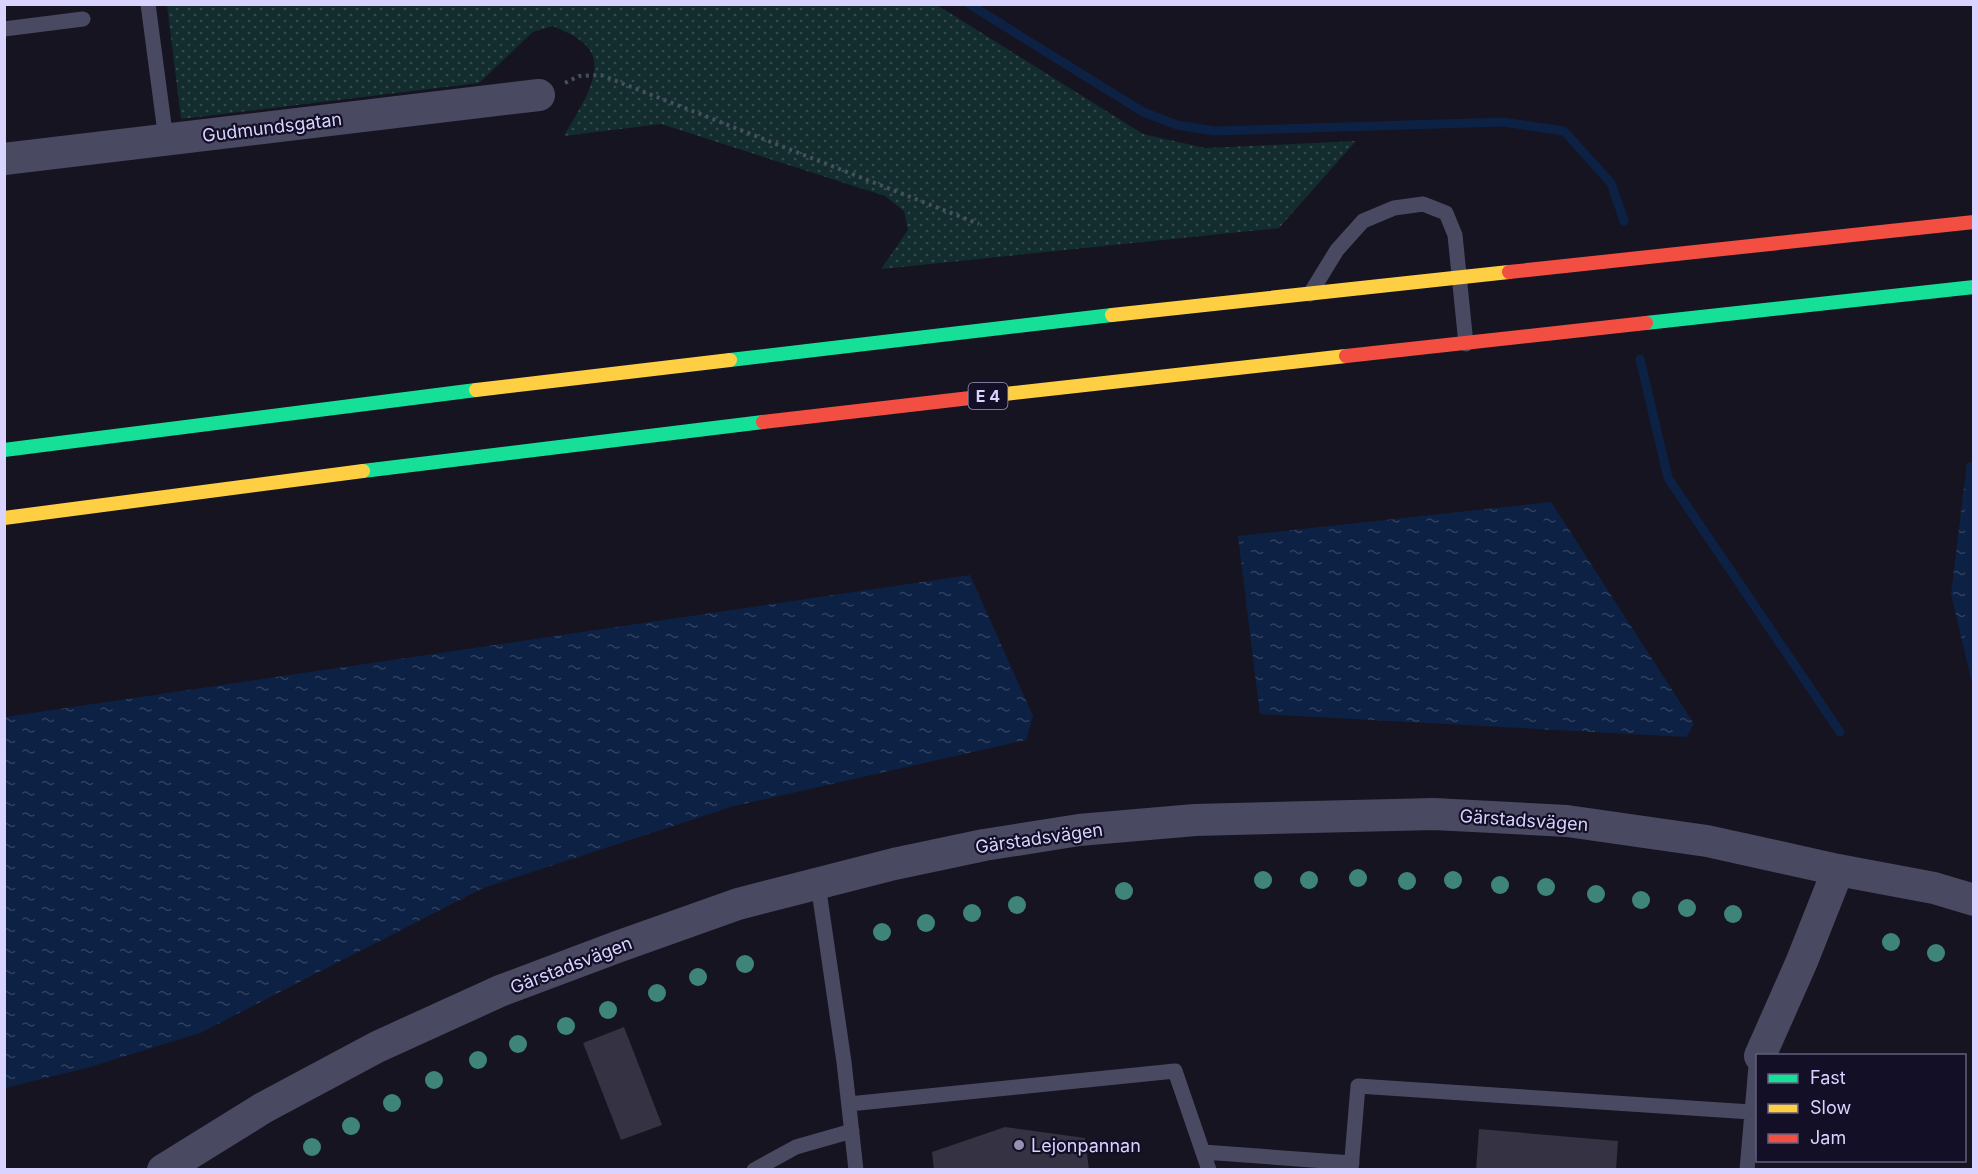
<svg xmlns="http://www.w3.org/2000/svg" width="1978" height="1174" font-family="Inter,sans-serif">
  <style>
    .grass { fill: url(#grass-dots) }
    .water { fill: url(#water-ripples) }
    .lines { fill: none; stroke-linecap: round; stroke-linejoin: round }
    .stream { stroke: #0d2144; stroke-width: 9 }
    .building { fill: #343243 }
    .path { stroke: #44505f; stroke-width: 4; stroke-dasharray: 3 4.5; stroke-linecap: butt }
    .lane { stroke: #4a4962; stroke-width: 15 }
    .street { stroke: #4a4962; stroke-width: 32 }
    .fast { stroke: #16e098; stroke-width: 14 }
    .slow { stroke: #ffcf43; stroke-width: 14 }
    .jam { stroke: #f24e42; stroke-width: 14 }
    .tree { fill: #3e8478 }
    .poi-dot { fill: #9591b1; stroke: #130f26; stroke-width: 2 }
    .labels { text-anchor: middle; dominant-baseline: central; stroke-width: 4.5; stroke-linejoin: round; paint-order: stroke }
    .shield { fill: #130f26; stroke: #9e99be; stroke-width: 1.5 }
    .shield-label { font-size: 16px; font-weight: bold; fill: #d9d4ff }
    .street-label { font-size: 18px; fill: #d9d4ff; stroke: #130f26 }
    .poi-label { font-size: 18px; fill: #d9d4ff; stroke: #130f26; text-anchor: start }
  </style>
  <defs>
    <pattern id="grass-dots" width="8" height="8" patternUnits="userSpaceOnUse" patternTransform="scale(1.5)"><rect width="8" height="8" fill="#132c2d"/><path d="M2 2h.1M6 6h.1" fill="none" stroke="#354a4c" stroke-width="1.8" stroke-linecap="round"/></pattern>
    <pattern id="water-ripples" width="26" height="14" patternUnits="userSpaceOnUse" patternTransform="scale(1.5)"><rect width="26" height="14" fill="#0d2144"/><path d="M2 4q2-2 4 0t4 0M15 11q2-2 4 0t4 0" fill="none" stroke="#304060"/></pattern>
  </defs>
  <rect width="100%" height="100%" fill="#161421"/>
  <path class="grass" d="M167,5H937L1143,134L1205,148L1356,141L1279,228L881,269L908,230L904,211L885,196L661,124L564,136C575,115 607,73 589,49C580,37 566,32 553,26L533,32L479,83L181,119Z"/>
  <path class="water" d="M1973,462H1974L1973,687L1951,594L1967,463Z
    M1551,502L1694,724L1686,737L1260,714L1238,536Z
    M970,575L1033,716L1026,740L734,806L483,888L200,1033L90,1067L5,1088V717Z"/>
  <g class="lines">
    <path class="stream" d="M969,4L1143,112L1177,125L1214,131L1503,122L1564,131L1611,183L1624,221
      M1640,359L1668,478L1840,732"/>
  </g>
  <path class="building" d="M624,1027L662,1125L621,1140L583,1043Z
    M1005,1127L1085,1138L1089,1170H934L932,1152Z
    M1479,1129L1618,1141L1616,1170H1476Z"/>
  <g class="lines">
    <path class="path" d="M565,83L579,76L601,75L979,224"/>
    <path class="lane" d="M148,4L166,140
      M4,29L83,19
      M1310,294L1337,250L1363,221L1394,208L1423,204L1446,213L1455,235L1466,344
      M818,884L844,1062L856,1170
      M849,1104L1175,1071L1209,1170
      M1203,1152L1352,1163
      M754,1170L796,1147L852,1131
      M1351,1170L1358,1086L1751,1112
      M1747,1170L1756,1066"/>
    <path class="street" d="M4,159L539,95
      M1760,1056L1802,961L1838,870
      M163,1170L263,1108L377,1047L500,991L617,947L738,904L894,864L984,845L1079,830L1195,820L1434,814L1567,821L1707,841L1838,870L1934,888L1974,900"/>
    <path class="fast" d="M1646,323L1974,287
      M730,360L1112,315
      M4,450L476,390
      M363,471L763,422"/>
    <path class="slow" d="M1112,315L1509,272
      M476,390L730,360
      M996,395L1346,356
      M4,518L363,471"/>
    <path class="jam" d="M1509,272L1974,222
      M1346,356L1646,323
      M763,422L996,395"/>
  </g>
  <g class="tree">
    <circle cx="1358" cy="878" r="9"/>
    <circle cx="1263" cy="880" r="9"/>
    <circle cx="1309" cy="880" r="9"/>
    <circle cx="1453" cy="880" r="9"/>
    <circle cx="1407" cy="881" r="9"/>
    <circle cx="1500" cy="885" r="9"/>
    <circle cx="1546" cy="887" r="9"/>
    <circle cx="1124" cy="891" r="9"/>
    <circle cx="1596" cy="894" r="9"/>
    <circle cx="1641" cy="900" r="9"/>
    <circle cx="1017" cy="905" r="9"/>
    <circle cx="1687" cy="908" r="9"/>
    <circle cx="972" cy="913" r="9"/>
    <circle cx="1733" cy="914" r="9"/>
    <circle cx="926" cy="923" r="9"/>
    <circle cx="882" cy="932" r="9"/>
    <circle cx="1891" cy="942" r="9"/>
    <circle cx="1936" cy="953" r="9"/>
    <circle cx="745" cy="964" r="9"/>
    <circle cx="698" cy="977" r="9"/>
    <circle cx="657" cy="993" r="9"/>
    <circle cx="608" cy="1010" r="9"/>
    <circle cx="566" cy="1026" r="9"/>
    <circle cx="518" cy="1044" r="9"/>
    <circle cx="478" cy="1060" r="9"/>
    <circle cx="434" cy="1080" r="9"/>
    <circle cx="392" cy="1103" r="9"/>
    <circle cx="351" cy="1126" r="9"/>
    <circle cx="312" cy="1147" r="9"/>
  </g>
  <circle class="poi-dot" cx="1019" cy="1145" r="6"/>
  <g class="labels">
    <rect class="shield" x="968.5" y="383" width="39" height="26" rx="4.5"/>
    <g class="shield-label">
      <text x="988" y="396">E 4</text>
    </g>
    <g class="street-label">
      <text transform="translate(272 127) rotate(-7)">Gudmundsgatan</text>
      <text transform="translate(1524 820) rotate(4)">Gärstadsvägen</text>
      <text transform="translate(1039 838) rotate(-8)">Gärstadsvägen</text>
      <text transform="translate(571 965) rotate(-21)">Gärstadsvägen</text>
    </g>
    <g class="poi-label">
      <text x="1031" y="1145">Lejonpannan</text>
    </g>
  </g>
  <rect width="1978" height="1174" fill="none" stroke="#d9d4ff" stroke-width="12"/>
  <rect x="1756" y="1054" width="210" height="108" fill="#130f26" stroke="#625e7d" stroke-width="1.5"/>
  <rect x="1768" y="1074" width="30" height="9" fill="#16e098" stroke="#625e7d" stroke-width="1.5"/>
  <text x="1810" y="1084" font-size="18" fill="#d9d4ff">Fast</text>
  <rect x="1768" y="1104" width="30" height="9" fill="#ffcf43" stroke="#625e7d" stroke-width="1.5"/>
  <text x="1810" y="1114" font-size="18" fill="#d9d4ff">Slow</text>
  <rect x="1768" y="1134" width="30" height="9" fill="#f24e42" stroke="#625e7d" stroke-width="1.5"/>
  <text x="1810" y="1144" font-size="18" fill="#d9d4ff">Jam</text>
</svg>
